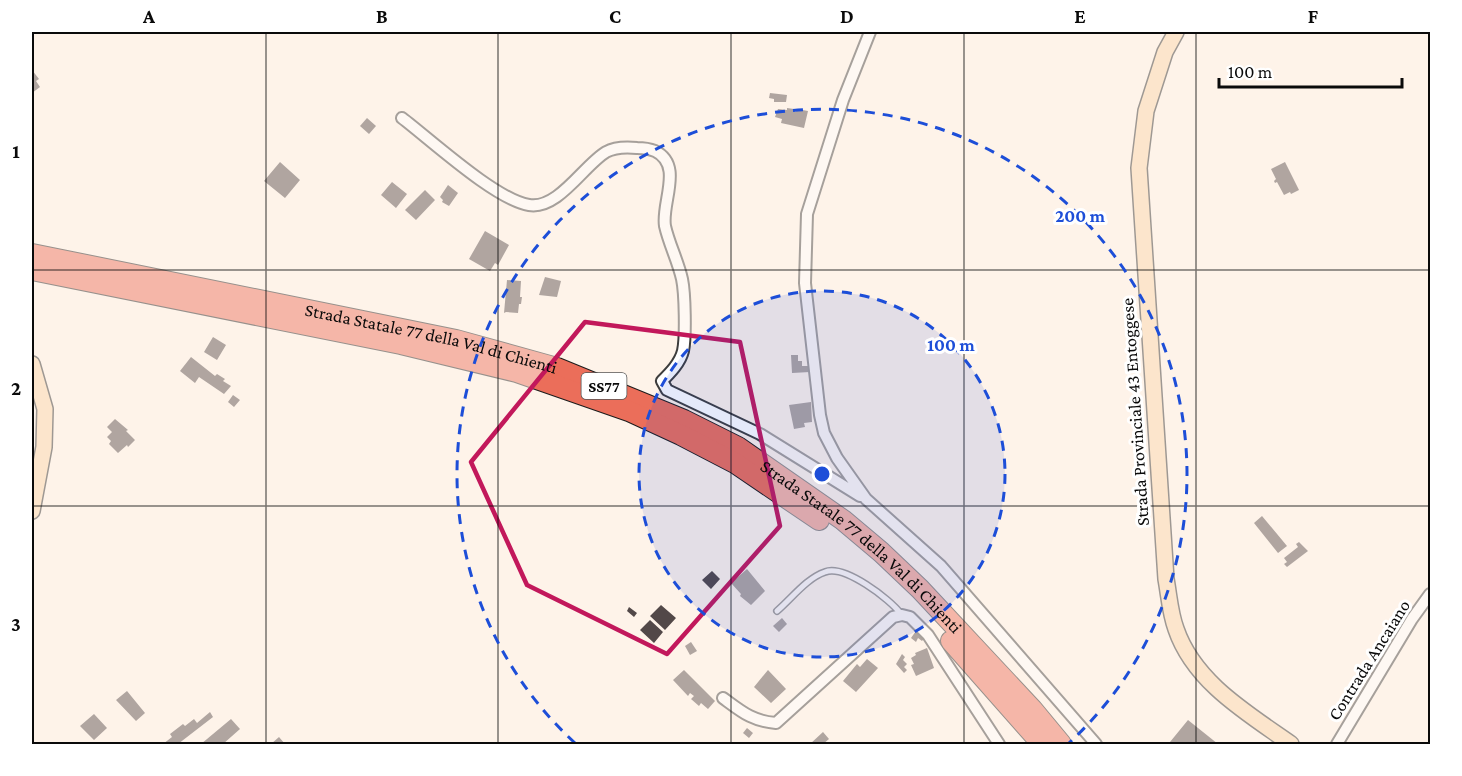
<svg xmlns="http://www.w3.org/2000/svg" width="1462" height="776" font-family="'Crimson Pro',serif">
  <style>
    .building { fill: #524848 }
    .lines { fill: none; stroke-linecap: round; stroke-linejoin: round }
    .lane-casing { stroke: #3d3d3d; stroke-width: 8 }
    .street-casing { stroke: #3d3d3d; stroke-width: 14 }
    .secondary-casing { stroke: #2c2c2c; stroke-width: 18 }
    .highway-casing { stroke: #1b1b1b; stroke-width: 22 }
    .lane { stroke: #fff; stroke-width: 5 }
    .street { stroke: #fff; stroke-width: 10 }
    .secondary { stroke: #fad6a8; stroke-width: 15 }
    .highway { stroke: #eb6e5a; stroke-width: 20 }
    .marked { fill: none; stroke: #c2185b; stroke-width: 4.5; stroke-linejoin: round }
    .grid { fill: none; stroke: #0a0a0a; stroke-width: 1.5; stroke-opacity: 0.55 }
    .ring { fill: none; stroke: #1d4ed8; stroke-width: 3; stroke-dasharray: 10 8 }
    .labels { text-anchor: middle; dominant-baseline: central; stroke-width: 6; stroke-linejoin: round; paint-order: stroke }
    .shield { fill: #fff; stroke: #545454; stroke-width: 1.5 }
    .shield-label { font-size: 16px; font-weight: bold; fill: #0a0a0a }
    .street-label { font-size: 18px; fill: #0a0a0a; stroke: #fff }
    .centre { fill: #1d4ed8; stroke: #fff; stroke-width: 3 }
    .ring-label { font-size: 18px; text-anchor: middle; font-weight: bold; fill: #1d4ed8; stroke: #fff; stroke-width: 6; stroke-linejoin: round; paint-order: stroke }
    .neatline { fill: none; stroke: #0a0a0a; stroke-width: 2 }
    .grid-label { font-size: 20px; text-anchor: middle; font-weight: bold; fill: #0a0a0a }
  </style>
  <rect width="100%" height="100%" fill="#fef3e9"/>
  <path class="building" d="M32,70L39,79L36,81L40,87L32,93Z
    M770,93L787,95L786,102H774V99L769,98Z
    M787,108L794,109V111L796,112L797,109L808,111L804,128L781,123L782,119L775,117L778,109L787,110Z
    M367,118L376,126L369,134L360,126Z
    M280,162L300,180L285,198L264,181Z
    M1285,162L1299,190L1291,194L1290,192L1284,195L1277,182L1275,183L1274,181L1276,179L1271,169Z
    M392,182L407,194L396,208L381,195Z
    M448,185L458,193L449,206L442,202L443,200L440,197Z
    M425,190L435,200L416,220L405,210Z
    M485,231L509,245L498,265L495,263L490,271L469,259Z
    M545,277L561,281L557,297L539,295Z
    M507,280L521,281L520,297H522L521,304H519L518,313L506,312L504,313Z
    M213,337L226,345L217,360L204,352Z
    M791,355H798V361H802V366H810V372L792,373Z
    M191,357L215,376L217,374L225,379L223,381L231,386L224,394L199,377L195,383L180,371Z
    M233,395L240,400L234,407L228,402Z
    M811,402L812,422L804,423L805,427L794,429L789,405Z
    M115,419L128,430L126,431L135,440L128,447L127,445L118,453L109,444L111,441L107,437L112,432L107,427Z
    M1262,516L1287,546L1278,553L1254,523Z
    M1299,542L1308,551L1287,567L1284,564L1287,562L1284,558L1298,547L1296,544Z
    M747,569L765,591L751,605L740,596L741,594L731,583Z
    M712,571L720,579L711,589L702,580Z
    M661,605L676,618L665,630L650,616Z
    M629,607L637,613L634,617L627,611Z
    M782,618L787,624L779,632L773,626Z
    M650,620L663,632L654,643L640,630Z
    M918,628L927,635L922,641L918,638L916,642L911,638Z
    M691,642L697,651L690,655L685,646Z
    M927,648L934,668L916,676L911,665L914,664L911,658L916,655L915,653Z
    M902,654L905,657L903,660L907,664L904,667L907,670L904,673L896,664Z
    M867,659L878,668L856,692L843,681L857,664L860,667Z
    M684,670L715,701L708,709L701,703L699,706L691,699L694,696L690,693L688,696L673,680Z
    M768,670L786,689L771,703L754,687Z
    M127,691L145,713L136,721L116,700Z
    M210,712L213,717L178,744H163L172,737L170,734L183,724L185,726L194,719L197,723Z
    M94,714L107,728L94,740L80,726Z
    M231,719L240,729L223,744H201Z
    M1188,720L1218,744H1173L1170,742Z
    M747,728L753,733L749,738L743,733Z
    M823,732L829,739L823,744H810Z
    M279,737L285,744H271Z"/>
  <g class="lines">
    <defs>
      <path id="lane" d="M777,611C792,598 807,578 825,572C844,564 890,599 901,614"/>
      <path id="street" d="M870,32L843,100L807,214L805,283L820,415L824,433L837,458L866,499L941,566L1096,744
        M402,118C431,140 496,200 529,205C558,210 584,165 606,152C615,147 627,147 637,148C643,148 650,149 655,151C684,165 661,203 665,226C669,244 678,261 682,279C685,293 686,337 683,351C680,363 670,373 662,381L667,390L760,434L860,496
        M723,698C742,712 752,721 776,723L893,617L902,615L910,617L928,635L999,744
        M1337,744L1412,619L1430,594"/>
      <path id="secondary" d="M1176,32L1165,52L1146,111L1139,168L1166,579C1169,595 1170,613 1176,629C1194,682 1247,713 1291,744
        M32,364L45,409L44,447L32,511"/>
      <g id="highway">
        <path id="s1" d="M32,254L456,340L557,368L684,420L738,447L843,520L881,552L920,589L1032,709L1061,744"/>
        <path d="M32,270L401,344L517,372L629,411L681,435L735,463L819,520"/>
        <path d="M951,641L1042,744"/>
      </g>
    </defs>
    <use href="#lane" class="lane-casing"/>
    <use href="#street" class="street-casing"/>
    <use href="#secondary" class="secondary-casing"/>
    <use href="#highway" class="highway-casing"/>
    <use href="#lane" class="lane"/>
    <use href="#street" class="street"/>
    <use href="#secondary" class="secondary"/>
    <use href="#highway" class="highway"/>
  </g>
  <path d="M0 0H1462V776H0ZM585,322L740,342L780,526L667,654L527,585L471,462Z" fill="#fef3e9" fill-opacity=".55" fill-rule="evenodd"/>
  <path class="marked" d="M585,322L740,342L780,526L667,654L527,585L471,462Z"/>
  <path class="grid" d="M266,32V744M498,32V744M731,32V744M964,32V744M1196,32V744M32,270H1430M32,506H1430"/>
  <circle cx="822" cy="474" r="183" fill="#1d4ed8" fill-opacity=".12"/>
  <g class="ring">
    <circle cx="822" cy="474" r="183"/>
    <path d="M575 743A365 365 0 1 1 1069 743"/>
  </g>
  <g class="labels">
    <rect class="shield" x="581.5" y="373" width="45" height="26" rx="4.5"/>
    <g class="shield-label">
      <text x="604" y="386">SS77</text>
    </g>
    <g class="street-label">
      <text stroke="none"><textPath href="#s1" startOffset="408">Strada Statale 77 della Val di Chienti</textPath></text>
      <text transform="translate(1135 412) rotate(-94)">Strada Provinciale 43 Entoggese</text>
      <text stroke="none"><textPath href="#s1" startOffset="894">Strada Statale 77 della Val di Chienti</textPath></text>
      <text transform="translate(1369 660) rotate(-58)">Contrada Ancaiano</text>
    </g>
  </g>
  <circle cx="822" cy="474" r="9" class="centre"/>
  <g class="ring-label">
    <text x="1080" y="222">200 m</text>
    <text x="951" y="351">100 m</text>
  </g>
  <rect width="1462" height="776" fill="none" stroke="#ffffff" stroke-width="66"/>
  <path d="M1219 78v9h183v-9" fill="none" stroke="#0a0a0a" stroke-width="3"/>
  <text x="1228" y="78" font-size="18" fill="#0a0a0a" stroke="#ffffff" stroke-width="4.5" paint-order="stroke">100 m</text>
  <rect x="33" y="33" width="1396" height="710" class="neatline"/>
  <g class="grid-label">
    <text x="149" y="23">A</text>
    <text x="382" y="23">B</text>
    <text x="615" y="23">C</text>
    <text x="847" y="23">D</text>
    <text x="1080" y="23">E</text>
    <text x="1313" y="23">F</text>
    <text x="16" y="158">1</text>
    <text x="16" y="395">2</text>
    <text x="16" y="631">3</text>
  </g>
</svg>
